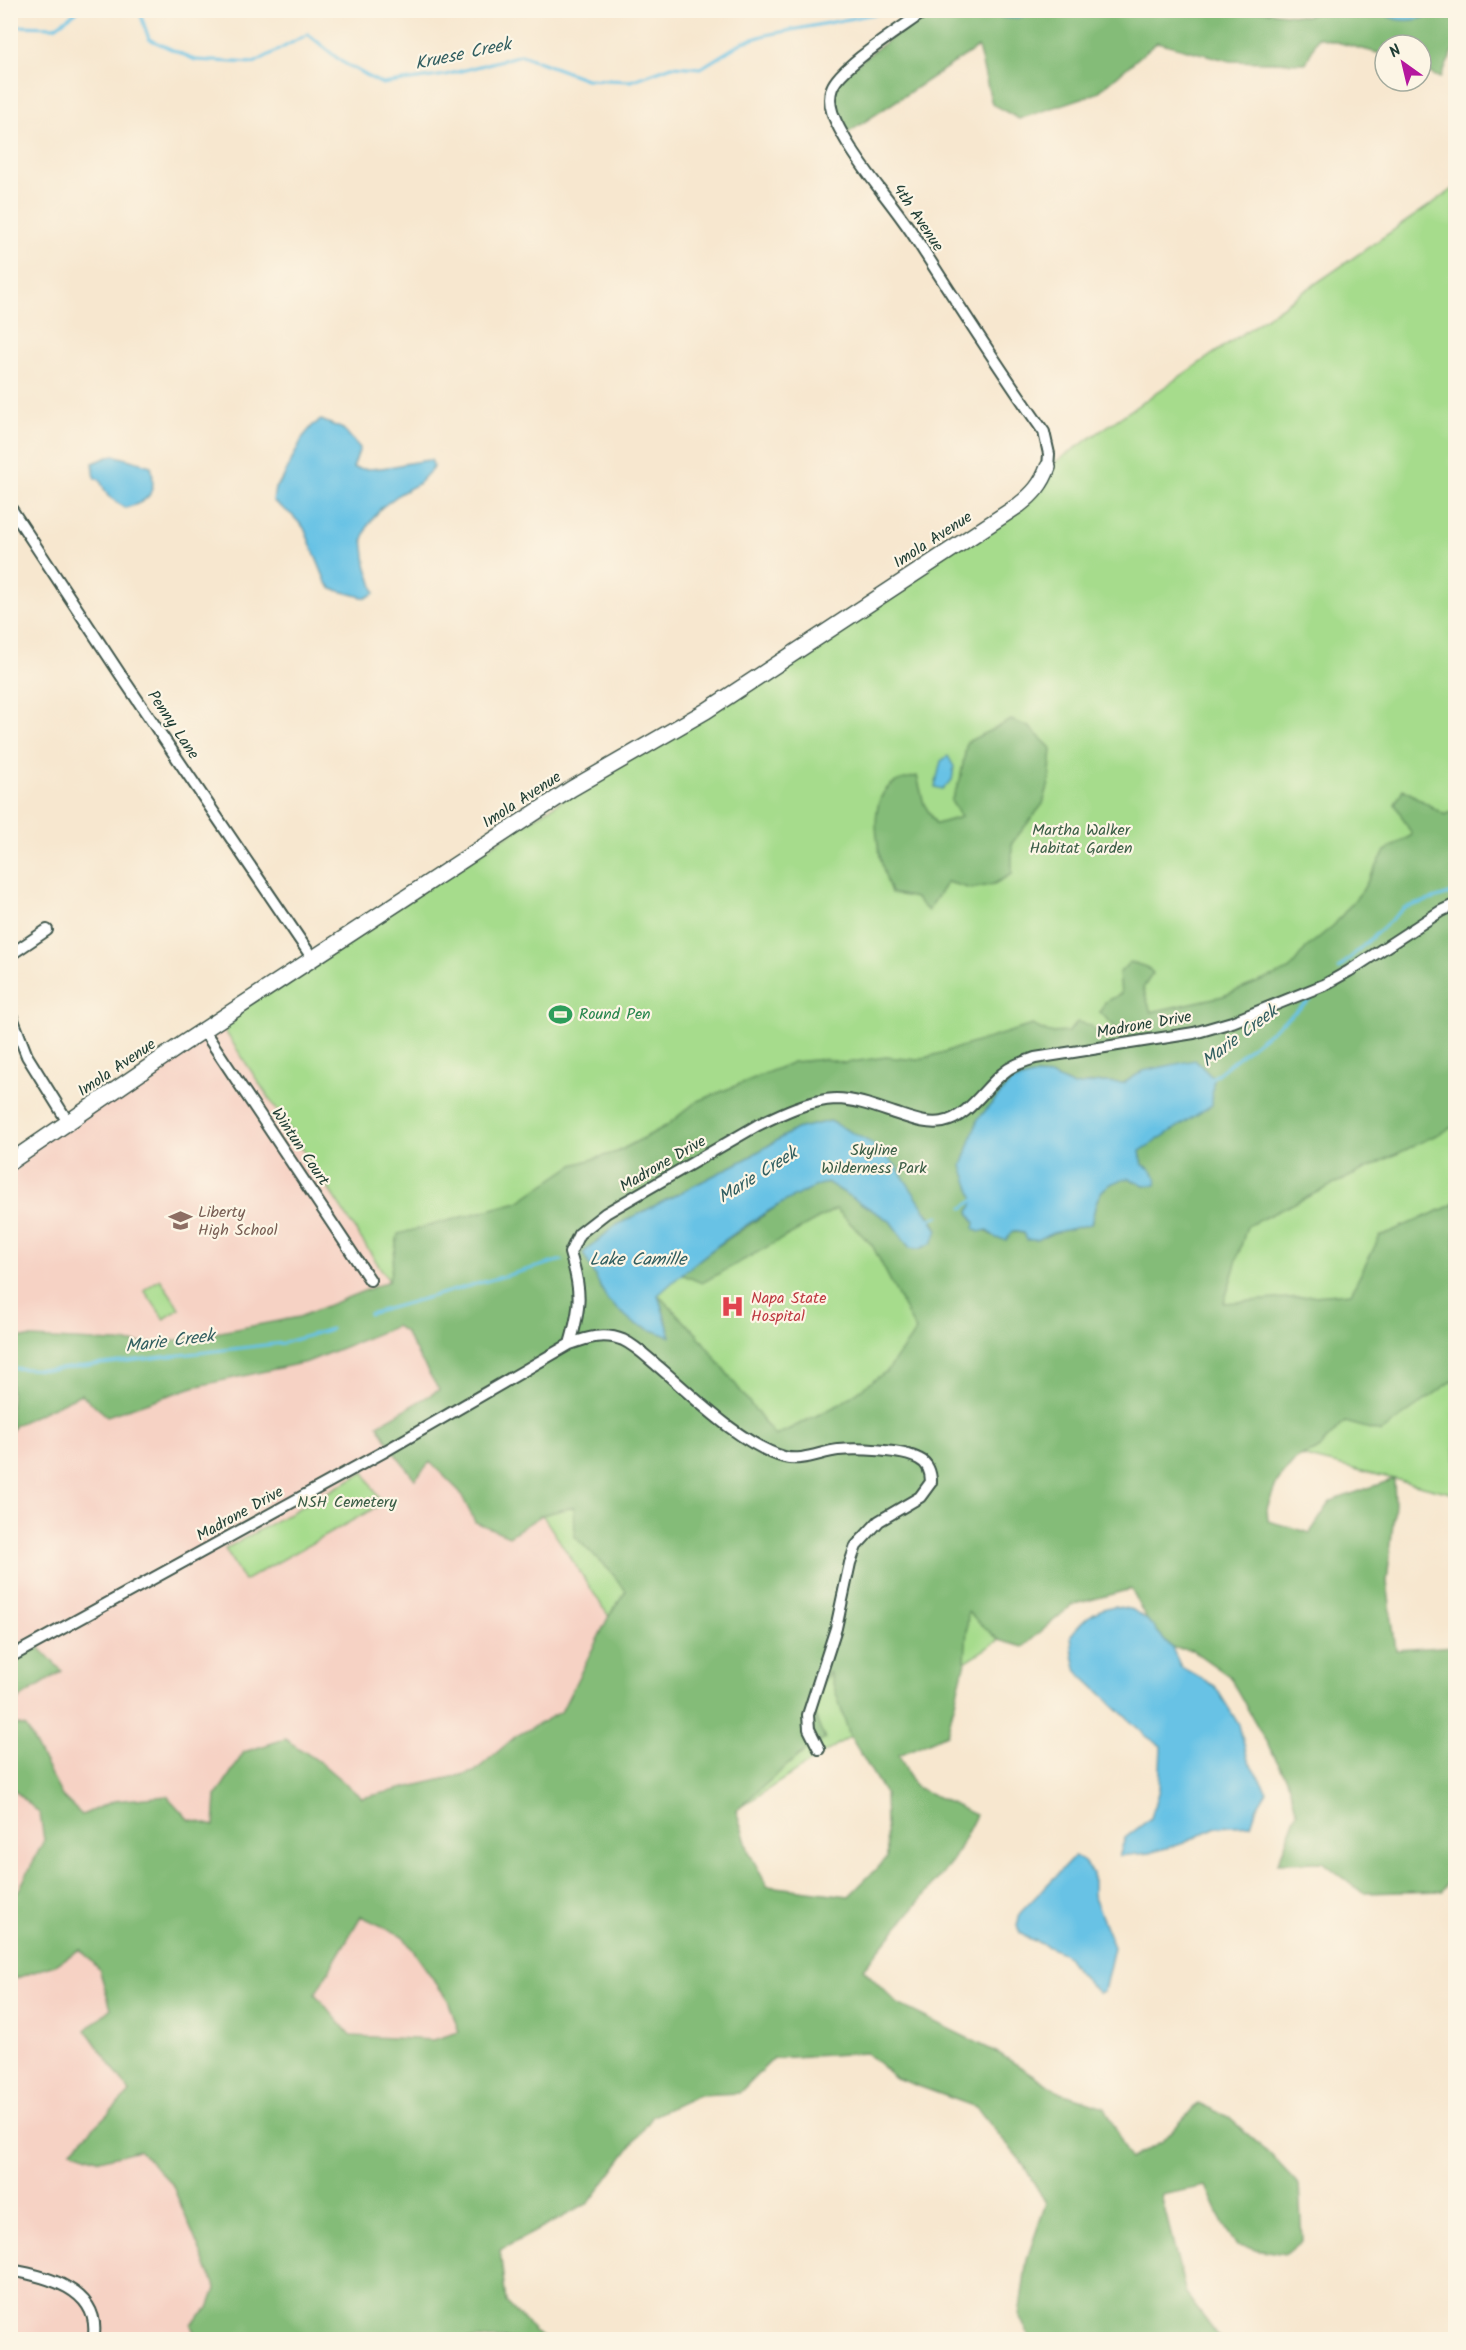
<svg xmlns="http://www.w3.org/2000/svg" width="1466" height="2350" font-family="Kalam,sans-serif">
  <style>
    .built { fill: #f6d2c4 }
    .green { fill: #a6dc8c; stroke: #628c60; stroke-width: 1.5 }
    .forest { fill: #84bc78; stroke: #527c56; stroke-width: 1.5; fill-rule: evenodd }
    .water { fill: #68c2e5; stroke: #44808c; stroke-width: 1.5 }
    .lines { fill: none; stroke-linecap: round; stroke-linejoin: round }
    .stream { stroke: #68c2e5; stroke-width: 3 }
    .street-casing { stroke: #3f564b; stroke-width: 14 }
    .secondary-casing { stroke: #3f564b; stroke-width: 18 }
    .street { stroke: #fff; stroke-width: 10 }
    .secondary { stroke: #fff; stroke-width: 15 }
    .labels { text-anchor: middle; dominant-baseline: central; stroke-width: 4.5; stroke-linejoin: round; paint-order: stroke }
    .street-label { font-size: 16px; fill: #1f3d34; stroke: #fcf5e5 }
    .park-label { font-size: 16px; fill: #3a5d46; stroke: #fcf5e5 }
    .leisure-label { font-size: 16px; fill: #27864d; stroke: #fcf5e5; text-anchor: start }
    .education-label { font-size: 16px; fill: #785e54; stroke: #fcf5e5; text-anchor: start }
    .health-label { font-size: 16px; fill: #be3a42; stroke: #fcf5e5; text-anchor: start }
    .water-label { font-size: 18px; font-style: italic; fill: #315e60; stroke: #fcf5e5 }
  </style>
  <rect width="100%" height="100%" fill="#fcf5e5"/>
  <filter id="ink" filterUnits="userSpaceOnUse"><feTurbulence type="fractalNoise" baseFrequency=".0167" numOctaves="2"/><feDisplacementMap in="SourceGraphic" scale="12" xChannelSelector="R" yChannelSelector="G"/><feConvolveMatrix kernelMatrix="1 2 1 2 8 2 1 2 1" color-interpolation-filters="sRGB"/></filter>
  <filter id="wash" filterUnits="userSpaceOnUse"><feTurbulence type="fractalNoise" baseFrequency=".008" numOctaves="4" result="noise"/><feDisplacementMap in="SourceGraphic" scale="24" xChannelSelector="R" yChannelSelector="G"/><feGaussianBlur stdDeviation="1.35" result="paint"/><feColorMatrix in="noise" values="0 0 0 0 0 0 0 0 0 0 0 0 0 0 0 0 0 1.4 0 .05"/><feComposite in="paint" operator="in"/></filter>
  <g filter="url(#wash)">
    <rect width="100%" height="100%" fill="#f7e7cf"/>
    <path class="built" d="M1455,188V1494L1289,1453L736,1810L437,2339L11,2340V1162L1019,505L1048,467Z"/>
    <path class="green" d="M1455,188V1494L1289,1453L736,1810L219,1022L1019,505L1048,467Z
      M160,1279L180,1309L164,1319L144,1290Z
      M364,1472L382,1504L244,1581L225,1549Z"/>
    <path class="forest" d="M1253,10L1305,16L1322,11L1379,10L1407,20L1441,11H1455V48L1440,78L1421,69V45H1385V55L1318,37L1306,63L1230,61L1157,42L1097,93L1019,119L992,104L978,47L843,136L832,88L840,77L926,11Z
      M1011,720L1029,727L1052,749L1049,783L1043,804L1012,843V874L994,884L971,889L947,882L928,911L915,898L891,893C881,867 862,801 894,783C900,779 910,778 917,776L924,804L936,824L961,817L951,801L960,780L967,742Z
      M1403,789L1445,815L1455,810V1126L1247,1226L1224,1303L1351,1293L1380,1236L1450,1206L1455,1202V1379L1381,1432L1345,1422L1316,1451L1297,1458L1277,1482L1267,1508L1268,1521L1310,1533L1331,1501L1394,1479L1395,1504L1387,1582L1396,1650L1455,1646V1870L1442,1891L1363,1893L1323,1862L1278,1863L1297,1812L1287,1779L1229,1676L1192,1650L1172,1648L1147,1620L1131,1589L1072,1605L1023,1647L999,1640L968,1612L965,1662L947,1734L899,1755L914,1786L976,1815L952,1862L863,1969L898,2004L1000,2054L1061,2093L1105,2107L1130,2159L1163,2141L1198,2103L1228,2117L1271,2155L1299,2185L1302,2241L1286,2254L1237,2246L1224,2226L1206,2186L1161,2195L1186,2294L1220,2339H1031L1019,2316L1027,2259L1046,2203L1021,2161L976,2107L896,2078L866,2053L774,2058L739,2093L698,2095L653,2116L589,2203L500,2250L506,2302L536,2333L545,2339H196L191,2324L209,2308L216,2289L172,2184L139,2150L100,2160L71,2150L130,2092L86,2030L111,2008L99,1969L80,1949L57,1964L11,1980V1898L18,1892L44,1840L40,1814L11,1787V1723L26,1727L62,1796L82,1815L114,1801L167,1796L188,1819L214,1826L216,1796L244,1752L285,1739L320,1762L362,1798L474,1772L516,1736L561,1712L609,1616L626,1591L611,1572L575,1537L574,1507L542,1515L509,1536L475,1522L460,1492L430,1462L415,1479L395,1454L378,1425L439,1390L404,1331L396,1326L307,1362L193,1387L107,1416L81,1394L15,1425L11,1432V1337L157,1344L299,1317L389,1281L398,1234L518,1202L573,1165L617,1152L666,1126L696,1102L793,1062L825,1059L844,1063L886,1057L918,1060L1032,1025L1049,1033L1068,1032L1077,1022L1090,1025L1097,1032L1117,1029L1100,1012L1105,1002L1121,994L1119,973L1130,962L1147,967L1153,973L1143,988L1151,1012L1223,996L1289,970L1306,948L1334,925L1362,891L1385,851L1412,835L1395,804ZM1143,1071L1205,1073L1213,1078L1157,1139L1140,1151L1142,1164L1150,1169L1144,1186L1129,1178C1097,1185 1098,1195 1091,1224L1053,1233L1037,1240C1019,1230 1015,1230 996,1238L975,1223L969,1212L974,1200L1052,1076L1074,1086L1101,1082L1124,1083ZM830,1121L870,1143L932,1219L938,1230L910,1248L890,1221L827,1182L794,1195L715,1248L681,1274L702,1283L836,1209L872,1245L916,1331L888,1370L840,1404L775,1436L697,1334L658,1295L671,1336L615,1226L746,1159L796,1129ZM829,1672L850,1736L885,1794L887,1858L849,1896L767,1886L749,1852L736,1810L798,1756L825,1739C809,1710 813,1700 829,1672ZM361,1916L403,1936L448,2000L459,2032L433,2040L351,2036L315,1994Z
      M35,1643L62,1671L11,1704V1657Z"/>
    <path class="water" d="M995,11V10L1033,11C1022,19 1009,20 997,16Z
      M1379,11V10L1445,11C1431,17 1407,24 1392,18C1387,17 1384,12 1379,11Z
      M321,420L343,429L360,448L353,468C382,472 403,462 431,460L434,467L418,484L401,493L381,508L368,525L363,539L366,564L375,593L366,598L332,589L326,582L304,528L292,515L273,501L275,488L283,478L303,437L313,425Z
      M113,455L151,466C157,492 150,502 125,508L108,496L99,479H95L93,463Z
      M948,756L954,767L952,780L942,789L935,787L941,761Z
      M1195,1060L1213,1078L1212,1105L1140,1151L1142,1164L1150,1169L1157,1178L1156,1185L1144,1186L1129,1178C1097,1185 1098,1195 1091,1224L1053,1233L1037,1240H1027L1023,1233L1013,1231L1006,1240L996,1238L987,1230L979,1232L974,1229L975,1223L969,1212L974,1200L962,1166L978,1119L1011,1082L1036,1075L1052,1076L1074,1086L1101,1082L1124,1083L1143,1071Z
      M830,1121L870,1142L896,1166L938,1230L932,1243L920,1249L910,1248L890,1221L827,1182C767,1205 705,1252 658,1295L671,1337L635,1324L608,1301L583,1253L615,1226L746,1159L796,1129Z
      M1114,1606L1133,1610L1147,1620L1172,1648L1181,1667L1215,1686L1239,1725L1248,1760L1267,1791L1257,1807L1251,1825L1216,1827L1184,1843L1149,1853L1119,1856L1125,1838L1151,1818L1159,1789L1161,1746L1146,1736L1077,1671L1073,1655L1071,1635C1083,1619 1094,1610 1114,1606Z
      M1075,1856L1084,1862L1093,1873V1895L1114,1947L1104,1991L1099,1993L1077,1971L1065,1954L1026,1937L1020,1933L1017,1926L1020,1913Z"/>
    <g class="lines">
      <path class="stream" d="M139,10L149,39L195,60L254,63L308,34L342,62L382,84L446,75L521,55L586,79L631,81L672,66L701,68L743,42L766,35L895,10
        M10,33L13,26L55,27L79,10
        M1338,969L1404,908L1456,892
        M1211,1079L1310,1000
        M963,1208L976,1199
        M930,1219L939,1216
        M369,1314L562,1260
        M10,1368L50,1370L283,1343L331,1329"/>
    </g>
  </g>
  <g filter="url(#ink)">
    <g class="lines">
      <defs>
        <path id="street" d="M926,10C905,26 840,66 832,88C826,104 835,121 843,135C863,172 894,204 916,239C958,304 999,369 1044,432L1049,454L1048,467
          M10,507L124,680L313,959
          M10,955L47,930
          M10,1012L27,1056L68,1122
          M204,1031L370,1280
          M570,1344C587,1338 604,1332 623,1340C636,1346 648,1358 659,1367C694,1397 740,1444 784,1457C801,1462 821,1452 838,1450C857,1448 903,1450 919,1459C928,1463 931,1473 931,1482L920,1497L879,1521L856,1546L850,1563L836,1628L808,1715L809,1729L819,1749
          M10,1657L387,1450L570,1344C581,1306 582,1291 570,1253L579,1234L606,1213L758,1125C782,1113 809,1100 836,1099C855,1099 876,1107 894,1113C910,1118 926,1125 943,1122C967,1118 984,1089 1002,1074C1012,1065 1023,1062 1035,1058L1194,1033L1232,1022L1324,985L1349,971L1441,911L1456,904
          M10,2270C46,2276 99,2289 94,2335"/>
        <path id="secondary" d="M10,1162L184,1043L571,789L706,711L1019,505C1033,494 1042,484 1048,467"/>
      </defs>
      <use href="#street" class="street-casing"/>
      <use href="#secondary" class="secondary-casing"/>
      <use href="#street" class="street"/>
      <use href="#secondary" class="secondary"/>
    </g>
  </g>
  <defs>
    <symbol id="stadium-bare" viewBox="-9 -9 18 18"><path d="M0-5a6.5 5 0 1 0 0 10a6.5 5 0 1 0 0-10ZM-3.5-1.8h7v3.6h-7Z" fill="#2e9e5b" stroke="#fcf5e5" stroke-width="2.5" paint-order="stroke"/></symbol>
    <symbol id="school-bare" viewBox="-9 -9 18 18"><path d="M0-5L7-2L0 1L-7-2ZM-4 1L0 2.5L4 1V4Q0 6-4 4Z" fill="#8d6e63" stroke="#fcf5e5" stroke-width="2.5" paint-order="stroke"/></symbol>
    <symbol id="hospital-bare" viewBox="-9 -9 18 18"><path d="M-5-5h3v3.5h4V-5h3V5h-3V1.5h-4V5h-3Z" fill="#e0444e" stroke="#fcf5e5" stroke-width="2.5" paint-order="stroke"/></symbol>
  </defs>
  <g fill-rule="evenodd">
    <use href="#stadium-bare" x="544" y="998" width="33" height="33"/>
    <use href="#school-bare" x="164" y="1204" width="33" height="33"/>
    <use href="#hospital-bare" x="716" y="1290" width="33" height="33"/>
  </g>
  <g class="labels">
    <g class="street-label">
      <text transform="translate(918 218) rotate(56)">4th Avenue</text>
      <text transform="translate(933 540) rotate(-33)">Imola Avenue</text>
      <text transform="translate(173 725) rotate(56)">Penny Lane</text>
      <text transform="translate(522 800) rotate(-33)">Imola Avenue</text>
      <text transform="translate(1144 1025) rotate(-10)">Madrone Drive</text>
      <text transform="translate(117 1068) rotate(-34)">Imola Avenue</text>
      <text transform="translate(300 1147) rotate(56)">Wintun Court</text>
      <text transform="translate(663 1164) rotate(-30)">Madrone Drive</text>
      <text transform="translate(240 1514) rotate(-29)">Madrone Drive</text>
    </g>
    <g class="park-label">
      <text x="1081" y="830">Martha Walker<tspan x="1081" dy="18">Habitat Garden</tspan></text>
      <text x="874" y="1150">Skyline<tspan x="874" dy="18">Wilderness Park</tspan></text>
      <text x="347" y="1502">NSH Cemetery</text>
    </g>
    <g class="leisure-label">
      <text x="579" y="1014">Round Pen</text>
    </g>
    <g class="education-label">
      <text x="198" y="1212">Liberty<tspan x="198" dy="18">High School</tspan></text>
    </g>
    <g class="health-label">
      <text x="751" y="1298">Napa State<tspan x="751" dy="18">Hospital</tspan></text>
    </g>
    <g class="water-label">
      <text transform="translate(463 55) rotate(-12)">Kruese Creek</text>
      <text transform="translate(1240 1037) rotate(-37)">Marie Creek</text>
      <text transform="translate(758 1176) rotate(-32)">Marie Creek</text>
      <text x="638" y="1260">Lake Camille</text>
      <text transform="translate(170 1342) rotate(-7)">Marie Creek</text>
    </g>
  </g>
  <rect width="1466" height="2350" fill="none" stroke="#fcf5e5" stroke-width="36"/>
  <g transform="translate(1403 63) rotate(326)"><circle r="28" fill="#fcf5e5" stroke="#a4ab9e" stroke-width="1.5"/>
  <path d="M0-4.5L10 22L0 15L-10 22Z" fill="#b5179e"/>
  <text y="-9" font-size="16" font-weight="bold" text-anchor="middle" fill="#1f3d34">N</text>
  </g>
</svg>
